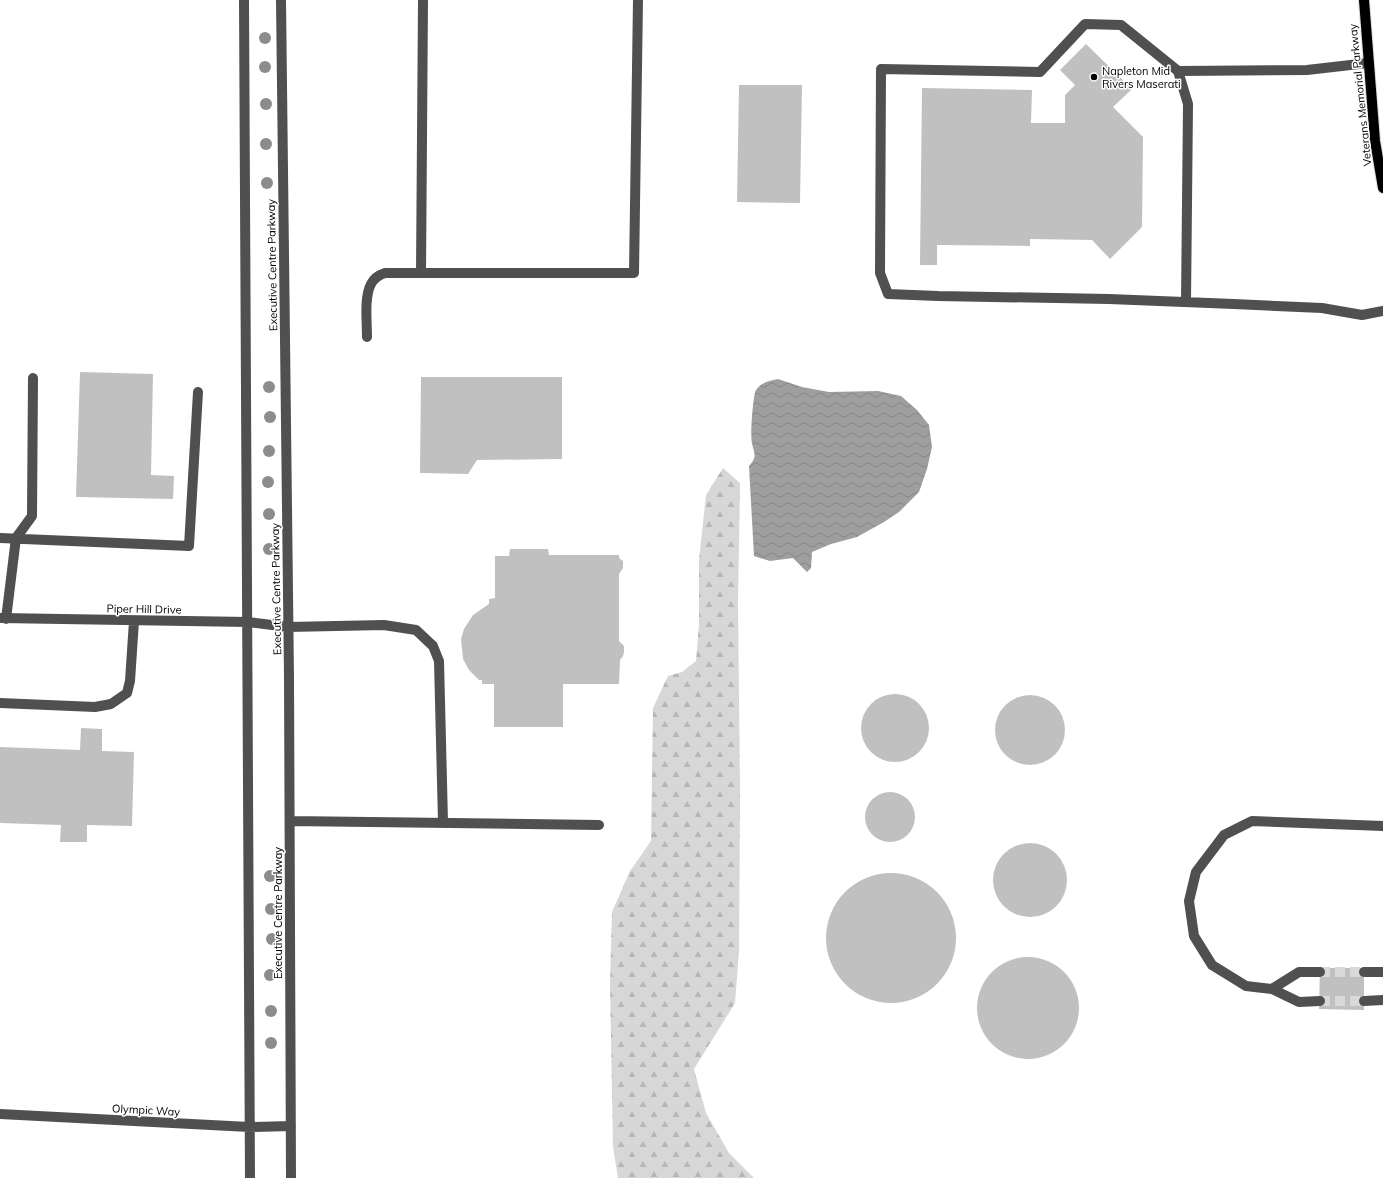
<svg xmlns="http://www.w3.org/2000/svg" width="1383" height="1178" font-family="Mulish,sans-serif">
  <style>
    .forest { fill: url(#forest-firs) }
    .water { fill: url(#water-waves) }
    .building { fill: #c0c0c0 }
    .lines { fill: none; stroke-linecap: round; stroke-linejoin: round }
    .minor-tunnel { stroke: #d9d9d9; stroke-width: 10; stroke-dasharray: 10 5; stroke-linecap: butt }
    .major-casing { stroke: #dbdbdb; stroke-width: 12 }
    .minor { stroke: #505050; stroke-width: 10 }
    .major { stroke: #000; stroke-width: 10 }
    .tree { fill: #8c8c8c }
    .poi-dot { fill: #000; stroke: #fff; stroke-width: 1.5 }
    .labels { text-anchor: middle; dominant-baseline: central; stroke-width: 3; stroke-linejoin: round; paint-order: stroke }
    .poi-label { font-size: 11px; fill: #000; stroke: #fff; text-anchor: start }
    .street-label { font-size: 11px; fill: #000; stroke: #fff }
  </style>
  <defs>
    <pattern id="forest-firs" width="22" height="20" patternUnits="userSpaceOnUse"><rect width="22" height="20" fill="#d7d7d7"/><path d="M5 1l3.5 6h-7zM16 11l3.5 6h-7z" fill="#b7b7b7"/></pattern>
    <pattern id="water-waves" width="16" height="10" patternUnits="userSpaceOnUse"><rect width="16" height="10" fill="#9e9e9e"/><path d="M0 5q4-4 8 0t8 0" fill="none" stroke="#868686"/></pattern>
  </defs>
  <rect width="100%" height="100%" fill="#fff"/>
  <path class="forest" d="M723,468L740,483L738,603L740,795L739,951L735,1003L694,1069L706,1113L729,1153L754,1178H618L613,1147L610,985L612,912L630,871L651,841L653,708L668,676L682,672L696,661L699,624V560L706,495Z"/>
  <path class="water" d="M778,379L802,387L829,392L878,391L901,396L917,410L929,425L932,447L927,469L919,492L899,512L884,522L857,537L831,544L812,552L811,568L807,572L793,558L770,561L754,556L749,466C758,456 754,454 752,443C750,437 753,394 756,390C762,382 769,381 778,379Z"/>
  <path class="building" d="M1086,44L1132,89L1113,107L1143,137L1142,227L1110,259L1092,240L1030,239V246L937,245V265H920L922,88L1032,90L1031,123H1065V95L1075,85L1060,70Z
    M739,85H802L800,203L737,202Z
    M80,372L153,374L151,475L174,476L173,499L76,497Z
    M421,377H562V459L477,460L468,474L420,473Z
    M510,549H548L549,555H619V558L623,561V568L619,574V641L624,646V652L623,656L620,660L619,684H563V727H494V684H482V680H479L469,670L463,659L461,639L464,629L473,615L489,604V599L495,598V556H509Z
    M861 728a34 34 0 1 1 68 0a34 34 0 1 1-68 0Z
    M995 730a35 35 0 1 1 70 0a35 35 0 1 1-70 0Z
    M81,728L102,729V751L134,752L132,826L87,825V842H60L61,825L0,823V747L80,750Z
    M865 817a25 25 0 1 1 50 0a25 25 0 1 1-50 0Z
    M993 880a37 37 0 1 1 74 0a37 37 0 1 1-74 0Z
    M826 938a65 65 0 1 1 130 0a65 65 0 1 1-130 0Z
    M977 1008a51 51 0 1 1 102 0a51 51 0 1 1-102 0Z
    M1320,968H1364V1010L1319,1009Z"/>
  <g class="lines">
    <path class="minor-tunnel" d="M1320,972H1364
      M1320,1001H1364"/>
    <defs>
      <path id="major" d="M1364,0L1375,141L1383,188"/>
    </defs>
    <use href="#major" class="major-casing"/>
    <path class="minor" d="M244,0L250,1178
      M281,0L289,677L291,1178
      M1178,71L1307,70L1368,63
      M421,273L423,0
      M1186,302L1188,104L1178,71L1121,25L1085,24L1040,72L881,69L880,273L888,294L938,296L1109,299L1234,304L1322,308L1362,315L1383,311
      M367,337C367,322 364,297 371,284C374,278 379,275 385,273H634L638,0
      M0,538L189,546L198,392
      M0,618L248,622L288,627L384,625L416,630L433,646L439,661L443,822
      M6,619L16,538L32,516L33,378
      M0,703L95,707L111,704L127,693L130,681L134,621
      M290,821L599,825
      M1320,972H1299L1272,989L1246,986L1212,965L1194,936L1189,901L1196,872L1224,835L1252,821L1383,826
      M1364,972H1383
      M1272,989L1299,1002L1320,1001
      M1364,1001L1383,1000
      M0,1114L249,1127L291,1126"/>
    <use href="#major" class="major"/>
  </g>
  <g class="tree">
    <circle cx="265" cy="38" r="6"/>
    <circle cx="265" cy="67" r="6"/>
    <circle cx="266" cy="104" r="6"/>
    <circle cx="266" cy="144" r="6"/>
    <circle cx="267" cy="183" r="6"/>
    <circle cx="269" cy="387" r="6"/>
    <circle cx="270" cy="417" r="6"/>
    <circle cx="269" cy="451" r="6"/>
    <circle cx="268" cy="482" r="6"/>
    <circle cx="269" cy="514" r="6"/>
    <circle cx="269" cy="549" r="6"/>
    <circle cx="270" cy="876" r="6"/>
    <circle cx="271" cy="909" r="6"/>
    <circle cx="272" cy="939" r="6"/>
    <circle cx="270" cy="975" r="6"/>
    <circle cx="271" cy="1011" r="6"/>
    <circle cx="271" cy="1043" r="6"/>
  </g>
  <circle class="poi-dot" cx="1094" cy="77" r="4"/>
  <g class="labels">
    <g class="poi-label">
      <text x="1102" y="71">Napleton Mid<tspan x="1102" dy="13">Rivers Maserati</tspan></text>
    </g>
    <g class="street-label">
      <text transform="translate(1360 95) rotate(-96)">Veterans Memorial Parkway</text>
      <text transform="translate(272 265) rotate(-91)">Executive Centre Parkway</text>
      <text transform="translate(276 589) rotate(-91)">Executive Centre Parkway</text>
      <text transform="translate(144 609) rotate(1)">Piper Hill Drive</text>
      <text transform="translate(278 913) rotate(-90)">Executive Centre Parkway</text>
      <text transform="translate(146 1110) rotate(3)">Olympic Way</text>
    </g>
  </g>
</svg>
